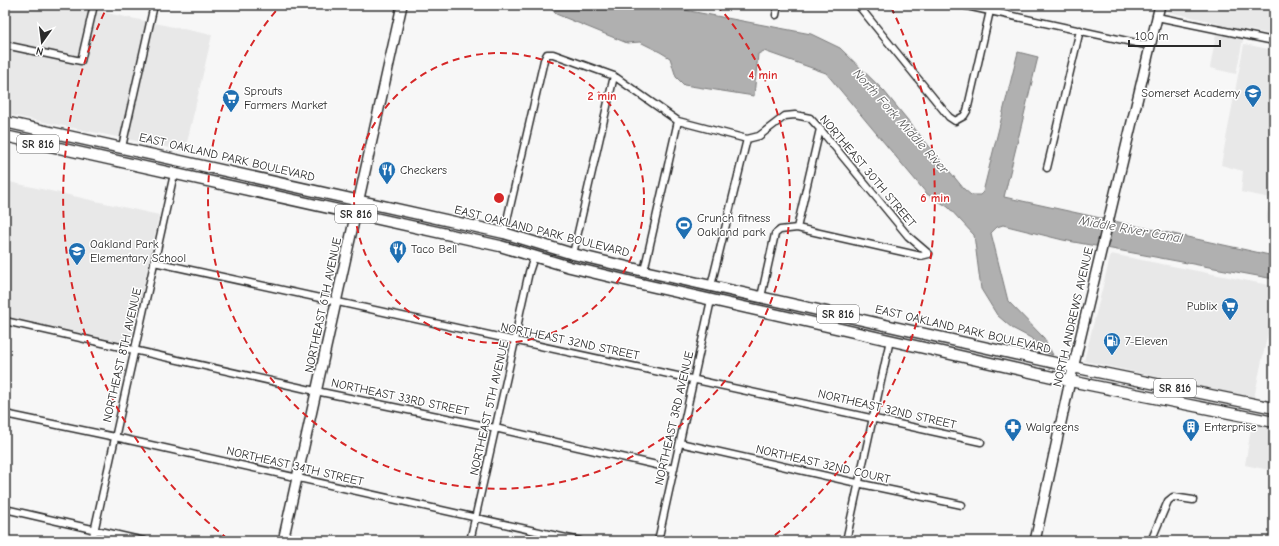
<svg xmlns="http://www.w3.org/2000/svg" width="1279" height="546" font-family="'Comic Neue',sans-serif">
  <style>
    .built { fill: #e8e8e8 }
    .water { fill: #b0b0b0; stroke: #7b7b7b }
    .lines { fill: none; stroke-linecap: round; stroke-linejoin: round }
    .street-casing { stroke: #2b2b2b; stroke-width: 9 }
    .secondary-casing { stroke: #2b2b2b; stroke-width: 12 }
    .primary-casing { stroke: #2b2b2b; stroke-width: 13 }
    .street { stroke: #fff; stroke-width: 6 }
    .secondary { stroke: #fff; stroke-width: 9 }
    .primary { stroke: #fff; stroke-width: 10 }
    .ring { fill: none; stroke: #d62828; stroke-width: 2; stroke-dasharray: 7 5 }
    .labels { text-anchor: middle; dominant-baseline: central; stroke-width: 3; stroke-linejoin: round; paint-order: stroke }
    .shield { fill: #fff; stroke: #6b6b6b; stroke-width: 1 }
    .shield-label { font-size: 11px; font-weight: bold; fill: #2b2b2b }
    .poi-label { font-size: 12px; fill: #2b2b2b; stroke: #fff; text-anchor: start }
    .street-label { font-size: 12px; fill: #2b2b2b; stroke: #fff }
    .water-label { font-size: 13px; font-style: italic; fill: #5a5a5a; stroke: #fff }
    .centre { fill: #d62828; stroke: #fff; stroke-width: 2 }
    .ring-label { font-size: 12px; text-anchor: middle; font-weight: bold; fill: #d62828; stroke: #fff; stroke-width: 3; stroke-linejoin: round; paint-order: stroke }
  </style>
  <rect width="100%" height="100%" fill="#f7f7f7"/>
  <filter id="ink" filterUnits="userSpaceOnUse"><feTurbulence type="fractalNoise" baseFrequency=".025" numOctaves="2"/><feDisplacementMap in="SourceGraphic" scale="8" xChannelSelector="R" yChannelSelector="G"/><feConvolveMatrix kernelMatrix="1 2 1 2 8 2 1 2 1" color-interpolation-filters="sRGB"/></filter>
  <g filter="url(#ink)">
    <path class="built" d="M5,5H98L97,11L212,35L185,151L5,114Z
      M1170,5H1274V35L1245,29L1236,74L1210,68L1218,23L1169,12Z
      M1244,44L1274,50V223L1266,221L1270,198L1241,192L1243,171L1221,165Z
      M5,181L159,215L131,344L5,316Z
      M1111,254L1274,286V304L1254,398L1084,361Z
      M1252,423L1274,428V471L1245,465Z"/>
    <path class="water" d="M548,5H658L811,34L840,48L884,91L964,189L971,195H980L983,192L1018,52L1038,57L1004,197L1274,256V279L1063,240L1003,225L997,227L991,233L1008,301L1044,338L1053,355L1044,352L1031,338L1012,328L997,315L981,289L974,235L948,207L927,194L826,73L764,51L758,54L754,96L684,85L676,77L670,58L660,52L640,42L627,43L556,14Z"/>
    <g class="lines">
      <defs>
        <path id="street" d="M858,5L949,117L955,121L964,116L967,111L990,11
          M962,5L1150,46
          M776,15L778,5
          M1157,17L1274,41
          M5,45L81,61L94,5
          M122,147L154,5
          M1047,168L1080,30
          M797,228L820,129
          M504,233L544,60L547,54H553L614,76L678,121L747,139L759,136L785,116L795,115L810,118L820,129L908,236L929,254
          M573,254L614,76
          M154,262C430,322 706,380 981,442
          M644,271L678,121
          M711,286L747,139
          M761,297L775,234L780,230L797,228L921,256L929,254
          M5,321L311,390L495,428L674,469
          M5,414L115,437L580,541
          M680,443L857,483L962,505
          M5,509L144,541
          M92,541L174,174
          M470,541L515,341L520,312L529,272L534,257
          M658,541L711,300
          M846,541L890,340
          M1151,541L1168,501L1173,497L1193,500"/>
        <path id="secondary" d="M283,541L402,5
          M1035,541L1070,381L1160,5"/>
        <path id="primary" d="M5,122L504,233L573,254L644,271L1073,367L1274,408
          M5,136L500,246L570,267L637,283L1070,381L1274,422"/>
      </defs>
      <use href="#street" class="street-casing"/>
      <use href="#secondary" class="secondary-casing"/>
      <use href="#primary" class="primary-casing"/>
      <use href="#street" class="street"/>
      <use href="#secondary" class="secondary"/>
      <use href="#primary" class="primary"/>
    </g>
  </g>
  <g class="ring">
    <circle cx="499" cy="198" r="145"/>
    <path d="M717 5A291 291 0 1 1 281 5"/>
    <path d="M228 539A436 436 0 0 1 107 7M891 7A436 436 0 0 1 770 539"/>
  </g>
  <defs>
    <symbol id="school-pin" viewBox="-11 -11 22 30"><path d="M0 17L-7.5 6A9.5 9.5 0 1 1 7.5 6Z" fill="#1f6fb2" stroke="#fff"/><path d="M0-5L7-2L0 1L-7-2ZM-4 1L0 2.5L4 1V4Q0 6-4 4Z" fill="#fff"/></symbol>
    <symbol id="supermarket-pin" viewBox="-11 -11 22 30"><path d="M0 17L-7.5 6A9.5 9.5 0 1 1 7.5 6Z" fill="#1f6fb2" stroke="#fff"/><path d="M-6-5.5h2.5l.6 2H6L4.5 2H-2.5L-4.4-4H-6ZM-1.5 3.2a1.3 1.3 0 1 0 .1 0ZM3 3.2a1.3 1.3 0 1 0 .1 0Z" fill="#fff"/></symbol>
    <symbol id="restaurant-pin" viewBox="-11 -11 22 30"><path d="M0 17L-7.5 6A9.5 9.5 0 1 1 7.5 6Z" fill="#1f6fb2" stroke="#fff"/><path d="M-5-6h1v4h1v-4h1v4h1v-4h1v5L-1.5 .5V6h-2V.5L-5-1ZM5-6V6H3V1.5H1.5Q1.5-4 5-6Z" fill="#fff"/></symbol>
    <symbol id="stadium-pin" viewBox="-11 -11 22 30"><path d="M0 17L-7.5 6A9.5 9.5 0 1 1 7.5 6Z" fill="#1f6fb2" stroke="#fff"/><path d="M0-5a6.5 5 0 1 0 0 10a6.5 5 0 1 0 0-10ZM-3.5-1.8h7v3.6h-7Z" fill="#fff"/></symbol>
    <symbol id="fuel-pin" viewBox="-11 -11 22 30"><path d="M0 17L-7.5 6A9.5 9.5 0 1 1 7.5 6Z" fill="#1f6fb2" stroke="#fff"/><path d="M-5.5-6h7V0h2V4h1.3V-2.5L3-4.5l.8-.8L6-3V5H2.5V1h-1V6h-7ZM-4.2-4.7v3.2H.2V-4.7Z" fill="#fff"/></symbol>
    <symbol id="pharmacy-pin" viewBox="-11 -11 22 30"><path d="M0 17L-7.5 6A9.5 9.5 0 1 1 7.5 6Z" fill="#1f6fb2" stroke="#fff"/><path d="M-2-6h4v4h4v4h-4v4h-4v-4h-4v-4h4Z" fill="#fff"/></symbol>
    <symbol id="building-pin" viewBox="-11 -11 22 30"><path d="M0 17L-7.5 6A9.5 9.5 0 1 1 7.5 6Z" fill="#1f6fb2" stroke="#fff"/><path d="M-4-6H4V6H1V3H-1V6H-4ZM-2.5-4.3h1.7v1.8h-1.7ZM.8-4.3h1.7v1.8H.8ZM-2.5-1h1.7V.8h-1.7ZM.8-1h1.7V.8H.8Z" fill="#fff"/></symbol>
  </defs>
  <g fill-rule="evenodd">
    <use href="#school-pin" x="1243" y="83" width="20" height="27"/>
    <use href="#supermarket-pin" x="221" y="88" width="20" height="27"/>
    <use href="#restaurant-pin" x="377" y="160" width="20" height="27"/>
    <use href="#stadium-pin" x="674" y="215" width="20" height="27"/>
    <use href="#restaurant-pin" x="388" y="239" width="20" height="27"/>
    <use href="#school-pin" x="67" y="241" width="20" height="27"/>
    <use href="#supermarket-pin" x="1220" y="296" width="20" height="27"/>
    <use href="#fuel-pin" x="1102" y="331" width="20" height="27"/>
    <use href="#pharmacy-pin" x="1003" y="417" width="20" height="27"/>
    <use href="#building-pin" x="1181" y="417" width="20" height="27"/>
  </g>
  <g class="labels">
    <g class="shield">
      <rect x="17" y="135" width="42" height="18" rx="3"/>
      <rect x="335" y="205" width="42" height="18" rx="3"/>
      <rect x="817" y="305" width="42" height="18" rx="3"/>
      <rect x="1154" y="379" width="42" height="18" rx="3"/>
    </g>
    <g class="shield-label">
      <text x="38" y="144">SR 816</text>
      <text x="356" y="214">SR 816</text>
      <text x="838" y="314">SR 816</text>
      <text x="1175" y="388">SR 816</text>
    </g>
    <g class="poi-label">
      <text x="244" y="91">Sprouts<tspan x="244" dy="14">Farmers Market</tspan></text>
      <text x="1240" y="93" text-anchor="end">Somerset Academy</text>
      <text x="400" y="170">Checkers</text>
      <text x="697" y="218">Crunch fitness<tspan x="697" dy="14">Oakland park</tspan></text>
      <text x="90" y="244">Oakland Park<tspan x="90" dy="14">Elementary School</tspan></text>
      <text x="411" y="249">Taco Bell</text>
      <text x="1217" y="306" text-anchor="end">Publix</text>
      <text x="1125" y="341">7-Eleven</text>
      <text x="1026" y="427">Walgreens</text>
      <text x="1204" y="427">Enterprise</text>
    </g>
    <g class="street-label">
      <text transform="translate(227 157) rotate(13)">EAST OAKLAND PARK BOULEVARD</text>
      <text transform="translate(868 171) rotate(50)">NORTHEAST 30TH STREET</text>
      <text transform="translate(542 231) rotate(14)">EAST OAKLAND PARK BOULEVARD</text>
      <text transform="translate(323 305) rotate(-78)">NORTHEAST 6TH AVENUE</text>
      <text transform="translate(1073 317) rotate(-77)">NORTH ANDREWS AVENUE</text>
      <text transform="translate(963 329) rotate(13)">EAST OAKLAND PARK BOULEVARD</text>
      <text transform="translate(570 341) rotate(12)">NORTHEAST 32ND STREET</text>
      <text transform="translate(122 355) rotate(-77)">NORTHEAST 8TH AVENUE</text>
      <text transform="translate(400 397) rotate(12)">NORTHEAST 33RD STREET</text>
      <text transform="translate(489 408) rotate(-77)">NORTHEAST 5TH AVENUE</text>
      <text transform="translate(887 409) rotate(13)">NORTHEAST 32ND STREET</text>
      <text transform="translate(674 418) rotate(-77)">NORTHEAST 3RD AVENUE</text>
      <text transform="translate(823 464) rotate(13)">NORTHEAST 32ND COURT</text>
      <text transform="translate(295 466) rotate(13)">NORTHEAST 34TH STREET</text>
    </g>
    <g class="water-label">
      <text transform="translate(901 121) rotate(48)">North Fork Middle River</text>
      <text transform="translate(1131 229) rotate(10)">Middle River Canal</text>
    </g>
  </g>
  <circle cx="499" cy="198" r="6" class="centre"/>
  <g class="ring-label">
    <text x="763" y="79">4 min</text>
    <text x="602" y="100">2 min</text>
    <text x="935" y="202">6 min</text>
  </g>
  <rect width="1279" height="546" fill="none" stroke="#fff" stroke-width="20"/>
  <rect x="10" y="10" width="1259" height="526" fill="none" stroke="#2b2b2b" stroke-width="1.5" filter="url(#ink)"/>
  <g transform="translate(42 42) rotate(194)" stroke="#ffffff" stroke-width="3" paint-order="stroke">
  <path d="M0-3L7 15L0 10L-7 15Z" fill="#2b2b2b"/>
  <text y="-6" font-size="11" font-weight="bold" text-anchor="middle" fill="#2b2b2b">N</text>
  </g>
  <path d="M1129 40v6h91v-6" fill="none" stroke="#2b2b2b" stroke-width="2"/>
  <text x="1135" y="40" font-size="12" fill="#2b2b2b" stroke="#ffffff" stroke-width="3" paint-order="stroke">100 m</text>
</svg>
